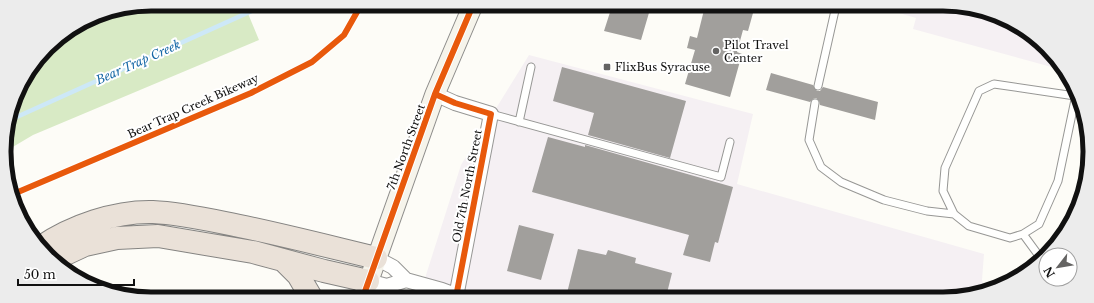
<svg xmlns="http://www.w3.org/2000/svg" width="1094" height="303" font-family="'Libre Baskerville',serif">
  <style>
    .industrial { fill: #f5f0f3 }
    .forest { fill: #d8eac5 }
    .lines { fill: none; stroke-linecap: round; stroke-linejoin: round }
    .stream { stroke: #cde8f7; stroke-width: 4.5 }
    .building { fill: #a19f9c }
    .lane-casing { stroke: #979795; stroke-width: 9 }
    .street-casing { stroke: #979795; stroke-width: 16 }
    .secondary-casing { stroke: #8e8d8b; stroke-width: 21 }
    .highway-casing { stroke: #858482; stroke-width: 24 }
    .lane { stroke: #fffffe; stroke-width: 7 }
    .street { stroke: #fffffe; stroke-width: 14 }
    .secondary { stroke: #f6f4eb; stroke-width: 19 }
    .highway { stroke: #eae1d8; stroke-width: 22 }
    .cycleway-casing { stroke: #fff; stroke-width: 8 }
    .cycleway { stroke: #e8590c; stroke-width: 6 }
    .poi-dot { fill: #646362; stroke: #fff; stroke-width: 1.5 }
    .labels { text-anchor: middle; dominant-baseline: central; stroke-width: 4; stroke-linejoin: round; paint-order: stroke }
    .poi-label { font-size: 11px; fill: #111; stroke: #fff; text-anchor: start }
    .street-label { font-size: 11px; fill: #111; stroke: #fff }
    .water-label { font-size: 12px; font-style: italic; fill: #1768a6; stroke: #fff }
    .rim { fill: none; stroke: #111; stroke-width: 5 }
  </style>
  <rect width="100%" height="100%" fill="#fdfcf7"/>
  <path class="industrial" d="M875,6L971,7L1024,29L1066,71L913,29L916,18Z
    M529,55L753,114L737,184L984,254L982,280L985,291L962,298L419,297L461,165Z"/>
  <path class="forest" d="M152,4H244L259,40L33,135L6,151L4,142L19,86L54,41L95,15Z"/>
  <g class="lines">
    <path class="stream" d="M10,120L267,4"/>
  </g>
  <path class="building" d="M612,6H651L641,40L604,31Z
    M705,6L724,11L726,6H728L753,13L748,31L743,30L737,52L742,54L730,97L685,84L695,50L687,48L690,36L697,38Z
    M562,67L686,101L670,158L588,135L594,113L553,101Z
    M771,73L813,85L817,91H820L823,87L878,102L875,120L820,105L819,101L816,98L813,99L810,102L766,90Z
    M548,137L585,147V145L733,187L718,243L715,242L710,262L683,255L689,235L532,192Z
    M519,225L554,234L541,280L507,271Z
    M578,249L606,255L608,250L636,258L635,263L672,273L666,297H566Z"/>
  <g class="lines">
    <defs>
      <path id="lane" d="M818,86L836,6
        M1075,96L994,84L979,91L945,168L943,191L954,214L969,226L1010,238L1023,234L1039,224L1058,181L1076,95
        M815,103L809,140L821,167L841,182L884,200L927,211L954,214
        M491,114L721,177L730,142
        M519,122L531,67
        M1023,234L1042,260"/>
      <path id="street" d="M970,7L973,8
        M435,94L455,103L491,114L456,297
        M376,258L393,267L406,280
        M368,281L387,286L406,280L442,290L461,297"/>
      <path id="secondary" d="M363,297L435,94L473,5"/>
      <path id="highway" d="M41,247C72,226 115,211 153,212C177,213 201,218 225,223C276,233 326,246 376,258
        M55,259L85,245L117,238L158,236L253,252L324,271L368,281
        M283,260L298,275L311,297"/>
    </defs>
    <use href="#lane" class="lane-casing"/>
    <use href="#street" class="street-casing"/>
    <use href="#secondary" class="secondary-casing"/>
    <use href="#highway" class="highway-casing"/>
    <use href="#lane" class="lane"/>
    <use href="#street" class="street"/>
    <use href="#secondary" class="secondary"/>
    <use href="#highway" class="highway"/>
    <defs>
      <path id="cycleway" d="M435,94L455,103L491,114L456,297
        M11,195L251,93L312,62L344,35L361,5
        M363,297L435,94L473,5"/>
    </defs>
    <use href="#cycleway" class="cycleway-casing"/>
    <use href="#cycleway" class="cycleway"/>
  </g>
  <g class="poi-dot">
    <circle cx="716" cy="51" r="4"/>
    <rect x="603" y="63" width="8" height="8" rx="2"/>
  </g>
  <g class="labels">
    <g class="poi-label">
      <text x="724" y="45">Pilot Travel<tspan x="724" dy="13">Center</tspan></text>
      <text x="615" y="67">FlixBus Syracuse</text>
    </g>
    <g class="street-label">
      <text transform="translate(193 106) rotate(-24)">Bear Trap Creek Bikeway</text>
      <text transform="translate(406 147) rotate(-70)">7th North Street</text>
      <text transform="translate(467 186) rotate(-79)">Old 7th North Street</text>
    </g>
    <g class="water-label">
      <text transform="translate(138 62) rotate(-24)">Bear Trap Creek</text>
    </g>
  </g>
  <path d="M0 0H1094V303H0ZM151 11H943A140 140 0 0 1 1083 151V152A140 140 0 0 1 943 292H151A140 140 0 0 1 11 152V151A140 140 0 0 1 151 11Z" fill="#ececec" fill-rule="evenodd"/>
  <path class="rim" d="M151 11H943A140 140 0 0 1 1083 151V152A140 140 0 0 1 943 292H151A140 140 0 0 1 11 152V151A140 140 0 0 1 151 11Z"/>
  <g transform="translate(1058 267) rotate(239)"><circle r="19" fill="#ffffff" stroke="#a0a0a0"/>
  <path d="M0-3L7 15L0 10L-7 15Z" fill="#646362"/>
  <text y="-6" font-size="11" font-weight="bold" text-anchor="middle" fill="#111111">N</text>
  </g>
  <path d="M18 279v6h116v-6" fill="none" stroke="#111111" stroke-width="2"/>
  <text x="24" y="279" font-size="12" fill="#111111" stroke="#ffffff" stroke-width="3" paint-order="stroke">50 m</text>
</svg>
